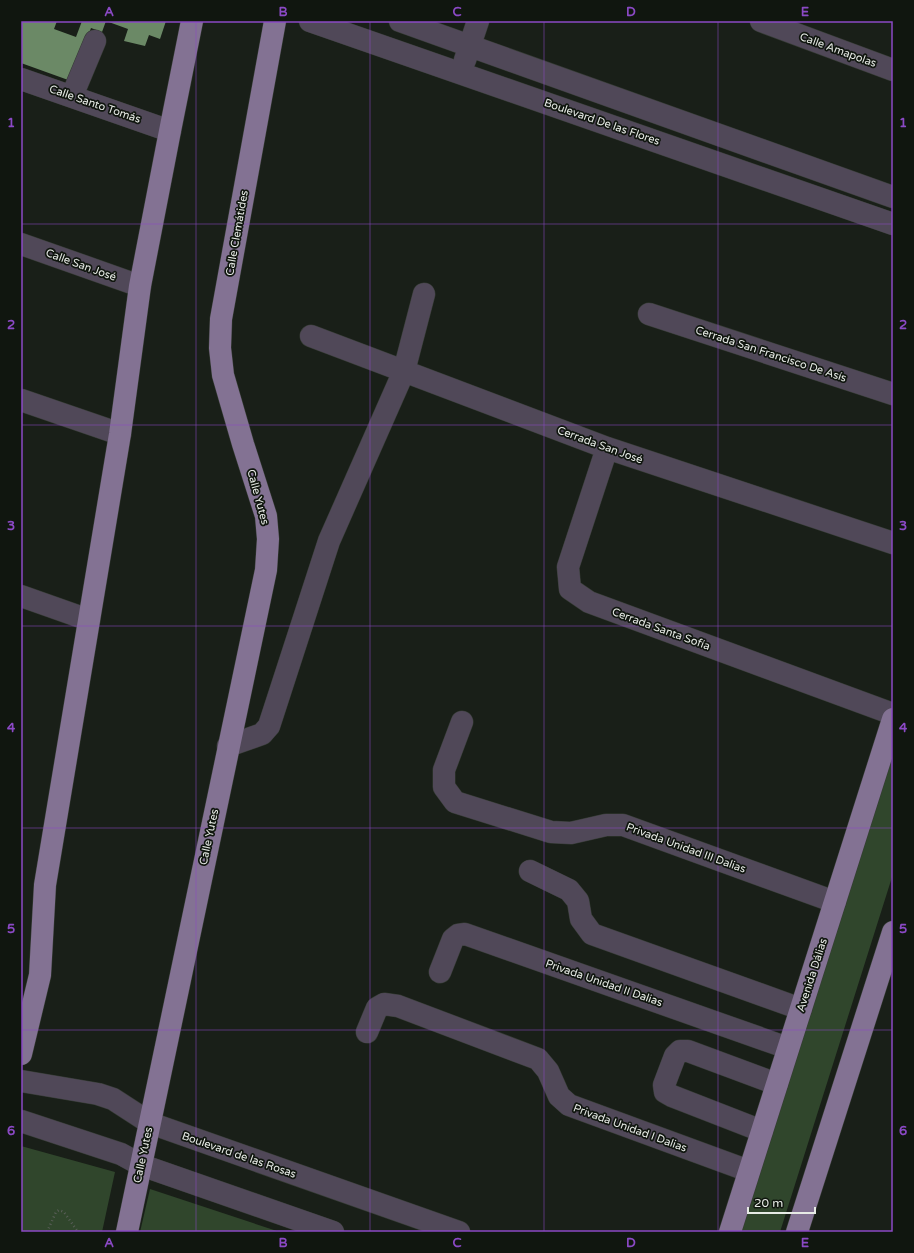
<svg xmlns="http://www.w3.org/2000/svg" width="914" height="1253" font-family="'Varela Round',sans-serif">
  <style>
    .green { fill: #30462c }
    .building { fill: #6b8966 }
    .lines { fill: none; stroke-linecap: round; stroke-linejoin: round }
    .minor-casing { stroke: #363c35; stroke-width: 23 }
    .major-casing { stroke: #363c35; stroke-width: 23 }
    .path { stroke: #5a5f59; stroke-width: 2.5; stroke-dasharray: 1 3; stroke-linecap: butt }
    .minor { stroke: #504858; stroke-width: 22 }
    .major { stroke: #837293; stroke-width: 22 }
    .grid { fill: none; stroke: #8b49c5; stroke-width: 1; stroke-opacity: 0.55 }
    .labels { text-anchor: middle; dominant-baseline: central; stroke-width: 3.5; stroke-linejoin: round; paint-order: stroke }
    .street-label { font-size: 11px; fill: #e7ebe6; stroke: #10160f }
    .neatline { fill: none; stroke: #8b49c5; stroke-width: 1.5 }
    .grid-label { font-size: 13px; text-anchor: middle; font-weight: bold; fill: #8b49c5 }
  </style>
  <rect width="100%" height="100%" fill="#191f18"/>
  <path class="green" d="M893,753V874L780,1232H740Z
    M21,1146L115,1172L102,1232H21Z
    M150,1189L280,1232H140Z"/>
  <path class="building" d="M21,21H57L54,29L76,37L82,21H106L102,32L91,28L71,81L21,63Z
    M106,21H166L160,39L149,35L145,46L124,41L128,29Z"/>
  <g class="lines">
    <defs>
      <path id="minor" d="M310,21L893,224
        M400,21L893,197
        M761,21L893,70
        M465,60L478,21
        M21,79L170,131
        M72,96L95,41
        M21,244L140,286
        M649,314L893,394
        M311,336L607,448L893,543
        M21,400L120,434
        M607,448L568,567L570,589L589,602L893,714
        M21,596L89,620
        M462,722L444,770V787L455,802L551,832L571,833L606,825H623L835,902
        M228,746L262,734L269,726L329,541L404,371L424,294
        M530,871L569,890L578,901L581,919L592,934L801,1009
        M440,972L453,939L458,935L465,934L788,1048
        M367,1032L377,1008L384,1004L398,1006L538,1059L548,1071L559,1096L569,1105L749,1171
        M21,1081L98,1094L113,1099L150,1123L459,1232
        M21,1121L121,1154L141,1165L333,1232
        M762,1131L672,1096L665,1092L664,1085L675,1056L680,1051H688L777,1084"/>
      <path id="major" d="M21,1054L40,975L45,885L120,434L140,286L170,131L192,21
        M127,1232L266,570L268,539L266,516L243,444L223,375L220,348L221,319L275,21
        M730,1232L893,719
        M797,1232L893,932"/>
    </defs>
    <use href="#minor" class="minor-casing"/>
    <use href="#major" class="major-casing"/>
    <path class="path" d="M47,1232L56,1212L59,1210L64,1212L78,1232"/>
    <use href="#minor" class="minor"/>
    <use href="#major" class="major"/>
  </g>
  <path class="grid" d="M196,21V1232M370,21V1232M544,21V1232M718,21V1232M21,224H893M21,425H893M21,626H893M21,828H893M21,1030H893"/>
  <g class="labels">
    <g class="street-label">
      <text transform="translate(838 50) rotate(20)">Calle Amapolas</text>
      <text transform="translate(95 104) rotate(19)">Calle Santo Tomás</text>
      <text transform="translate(602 122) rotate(19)">Boulevard De las Flores</text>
      <text transform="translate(237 233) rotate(-80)">Calle Clemátides</text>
      <text transform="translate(81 265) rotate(20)">Calle San José</text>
      <text transform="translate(771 354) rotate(18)">Cerrada San Francisco De Asís</text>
      <text transform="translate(600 445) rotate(20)">Cerrada San José</text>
      <text transform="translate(258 497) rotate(75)">Calle Yutes</text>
      <text transform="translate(661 629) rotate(20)">Cerrada Santa Sofía</text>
      <text transform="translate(209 837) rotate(-78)">Calle Yutes</text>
      <text transform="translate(686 848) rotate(20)">Privada Unidad III Dalias</text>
      <text transform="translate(812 975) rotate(-72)">Avenida Dálias</text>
      <text transform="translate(604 983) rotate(19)">Privada Unidad II Dalias</text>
      <text transform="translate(630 1128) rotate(20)">Privada Unidad I Dalias</text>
      <text transform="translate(143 1155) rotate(-78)">Calle Yutes</text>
      <text transform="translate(239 1155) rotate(19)">Boulevard de las Rosas</text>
    </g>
  </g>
  <rect width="914" height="1253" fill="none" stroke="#10160f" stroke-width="44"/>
  <path d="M748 1207v6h67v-6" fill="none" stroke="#e7ebe6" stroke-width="2"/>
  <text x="754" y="1207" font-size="12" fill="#e7ebe6" stroke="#10160f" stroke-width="3" paint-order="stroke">20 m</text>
  <rect x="22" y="22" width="870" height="1209" class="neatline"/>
  <g class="grid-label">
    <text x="109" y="16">A</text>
    <text x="283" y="16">B</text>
    <text x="457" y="16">C</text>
    <text x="631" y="16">D</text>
    <text x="805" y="16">E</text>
    <text x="11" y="127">1</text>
    <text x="903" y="127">1</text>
    <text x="11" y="329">2</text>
    <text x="903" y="329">2</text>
    <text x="11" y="530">3</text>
    <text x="903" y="530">3</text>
    <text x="11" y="732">4</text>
    <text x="903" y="732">4</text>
    <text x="11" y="933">5</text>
    <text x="903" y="933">5</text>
    <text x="11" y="1135">6</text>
    <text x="903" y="1135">6</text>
    <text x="109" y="1247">A</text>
    <text x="283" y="1247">B</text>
    <text x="457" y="1247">C</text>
    <text x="631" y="1247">D</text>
    <text x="805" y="1247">E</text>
  </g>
</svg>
